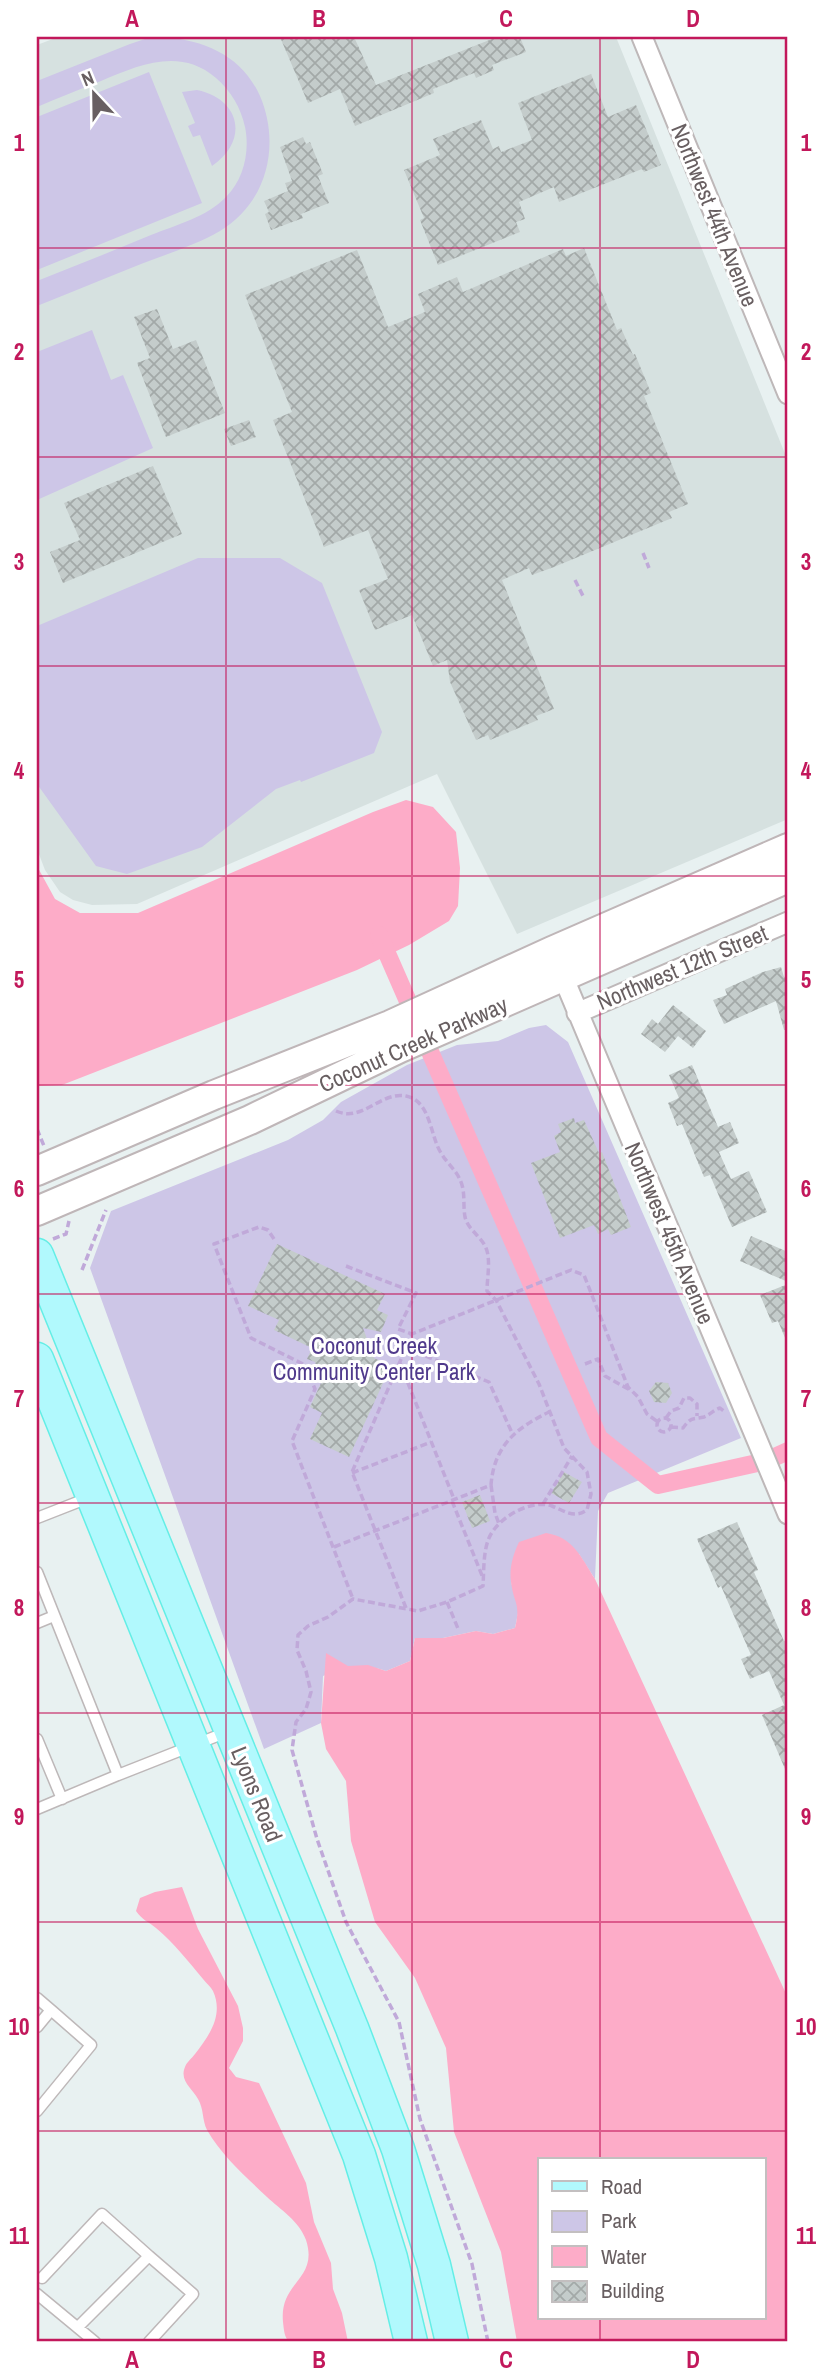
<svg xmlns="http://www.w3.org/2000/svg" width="825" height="2379" font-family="'Archivo Narrow',sans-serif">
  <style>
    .education { fill: #d6e1e0 }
    .green { fill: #cdc6e7 }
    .water { fill: #fdacc8; fill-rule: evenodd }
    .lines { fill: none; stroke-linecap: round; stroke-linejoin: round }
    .canal { stroke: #fdacc8; stroke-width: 18 }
    .building { fill: url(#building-cross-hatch) }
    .lane-casing { stroke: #beb8b9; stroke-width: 13 }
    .street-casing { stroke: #beb8b9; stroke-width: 23 }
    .secondary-casing { stroke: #bfb6b8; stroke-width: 32 }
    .primary-casing { stroke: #64eee6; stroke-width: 35 }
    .path { stroke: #c0a9d9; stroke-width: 3.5; stroke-dasharray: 7 3.5; stroke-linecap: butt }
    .lane { stroke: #fff; stroke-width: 10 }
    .street { stroke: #fff; stroke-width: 19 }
    .secondary { stroke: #fff; stroke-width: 28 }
    .primary { stroke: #b1f9fd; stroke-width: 32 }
    .grid { fill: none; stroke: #c2185b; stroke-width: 2; stroke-opacity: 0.55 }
    .labels { text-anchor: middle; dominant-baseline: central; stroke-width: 6; stroke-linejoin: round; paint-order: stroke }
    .street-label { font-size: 23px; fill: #685f61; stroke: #fff }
    .park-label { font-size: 23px; fill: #503a8c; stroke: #fff }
    .neatline { fill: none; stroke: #c2185b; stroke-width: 2.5 }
    .grid-label { font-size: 23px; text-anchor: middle; font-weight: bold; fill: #c2185b }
  </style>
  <defs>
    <pattern id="building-cross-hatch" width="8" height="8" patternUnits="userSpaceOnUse" patternTransform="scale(1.75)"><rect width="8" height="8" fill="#c4cccb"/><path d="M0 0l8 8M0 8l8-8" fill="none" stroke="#a3a9a8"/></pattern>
  </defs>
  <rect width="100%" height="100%" fill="#e8f1f1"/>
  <path class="education" d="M58,37H616L788,461V819L517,934L437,774L137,904L92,905L73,900L60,892L45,870L37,849V45Z"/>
  <path class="green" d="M165,37C206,41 242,56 260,96C281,145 267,203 220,231C196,245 167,254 141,264C106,278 72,292 37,306V281C75,266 113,251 151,235C176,225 207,217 226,197C244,179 250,151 245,127C241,108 231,91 216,78C180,47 139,65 101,81C80,89 58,98 37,107V81L130,44L145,39Z
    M149,72L202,203L37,270V117Z
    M197,90C241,99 249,141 212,166L200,135L193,137L188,126L195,123L182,92Z
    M92,330L111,380L123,375L153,448L37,500V352Z
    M198,558H280L322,583L382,732L374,753L301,782L300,780L276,789L202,847L127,874L96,866L37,784V626Z
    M546,1025L568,1042L741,1438L608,1493L598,1511L595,1579L579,1554L511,1582L519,1608L515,1628L493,1634L476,1631L443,1638H415L410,1661L386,1671C360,1662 348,1666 323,1676L321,1723L264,1749L90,1268L111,1211L288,1140L323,1120L341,1102L407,1065L457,1045L498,1041L529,1028Z"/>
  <path class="water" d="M406,800L433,807L456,832L460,868L458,906L449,921L409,945L357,970L62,1085L37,1086V866L55,899L80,913H138L373,812Z
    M546,1533C573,1537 581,1557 595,1579L788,1998V2342H517L501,2252L454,2132L446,2048L415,1978L375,1922L351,1841L346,1781L326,1749L321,1723L326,1653L348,1666L368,1665L386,1671L410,1661L415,1638H443L476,1631L493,1634L515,1628C521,1602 514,1605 511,1582C509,1568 513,1555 519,1542ZM540,2160H764V2318H540Z
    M182,1887L198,1929L238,2006L243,2028V2041L229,2068L236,2077L259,2083L306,2183L314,2222L331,2263L333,2289L342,2313L348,2342H289C284,2336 284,2330 283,2322C279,2281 319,2280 306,2240C299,2221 281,2210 267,2197C245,2176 222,2156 207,2130C202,2120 204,2109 198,2099C193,2089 179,2081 185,2067C186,2063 192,2058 195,2054C209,2036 224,2015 213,1991C211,1987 206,1983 203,1979C188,1961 174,1943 156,1928C149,1922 142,1920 136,1911L140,1898L155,1892Z"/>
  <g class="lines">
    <path class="canal" d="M379,935L599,1438L658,1485L766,1461L788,1451"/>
  </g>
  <path class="building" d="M280,37H354L376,85L497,37H520L526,52L492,65L494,70L476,78L474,73L433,89L434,93L355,126L340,89L308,103Z
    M591,74L608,117L636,105L661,165L644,172L642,169L559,202L554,187L519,202L525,219L516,222L520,232L438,265L420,220L424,218L404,170L440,155L433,139L481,120L493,149L499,146L501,152L532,140L518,103Z
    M303,137L306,144L310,142L323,174L318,176L329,203L301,214L303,218L271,230L265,214L269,212L264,201L288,191L285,183L292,181L280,147Z
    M584,248L617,330L621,328L633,355L635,354L651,393L644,396L688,504L669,512L672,518L554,567L532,575L529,568L502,580L554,709L536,716L538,720L490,740L488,735L476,740L450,682L447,660L433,666L412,615L375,630L359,590L388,579L368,530L324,547L273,420L292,412L245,295L357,250L388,327L425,312L418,294L457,277L463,292L563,249L566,256Z
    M157,309L173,349L196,340L225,413L166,437L137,363L150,358L134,317Z
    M249,420L256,437L231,446L224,429Z
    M153,466L182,534L63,583L50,552L80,540L64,503Z
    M781,967L784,977L788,975V1030H784L776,1001L724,1024L713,1000L727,995L725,989L763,972Z
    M673,1005L706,1031L693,1048L678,1036L665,1052L641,1034L652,1019L658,1024Z
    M692,1065L718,1127L730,1122L739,1143L719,1152L731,1179L749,1171L767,1212L732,1227L710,1175L704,1177L682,1124L677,1126L668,1103L679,1098L669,1075Z
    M574,1118L575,1123L584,1120L599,1153L602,1152L631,1227L611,1235L608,1229L598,1234L594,1225L560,1238L531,1163L560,1152L554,1136L561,1132L558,1124Z
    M751,1236L788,1252V1282L740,1261Z
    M277,1244L385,1294L377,1310L388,1315L381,1332L363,1328L374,1358L391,1366L349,1457L310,1439L322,1413L310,1407L321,1383L315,1362L307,1359L312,1348L274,1330L279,1320L248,1306Z
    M788,1284V1345L778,1321L772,1323L760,1295Z
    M656,1382L668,1383L672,1393L666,1403L654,1402L649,1391Z
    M564,1472L582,1482L569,1503L551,1493Z
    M480,1495L490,1521L472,1528L462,1502Z
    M737,1522L758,1570L754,1572L784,1641L788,1639V1776L762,1715L784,1705L769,1671L750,1679L741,1659L751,1655L721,1586L718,1588L697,1539Z"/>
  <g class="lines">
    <defs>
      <path id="lane" d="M37,1518L88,1498
        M37,1572L118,1775L37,1809
        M37,1623L54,1616
        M37,1739L62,1799
        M118,1775L227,1732
        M37,1998L51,2010
        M37,2027L51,2010L91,2045L37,2111
        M149,2256L193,2294L149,2342
        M42,2278L102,2214L149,2256L78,2327
        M37,2294L95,2342"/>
      <path id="street" d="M642,37L788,394
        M559,967L788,1514
        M577,1013L788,922"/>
      <path id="secondary" d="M37,1171L214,1095L390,1025L552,951L788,848
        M37,1211L250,1120L400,1048L788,878"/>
      <path id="primary" d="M37,1255L352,2028L398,2149L434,2265L452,2342
        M37,1359L359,2155L391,2258L411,2342"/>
    </defs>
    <use href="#lane" class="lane-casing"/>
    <use href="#street" class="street-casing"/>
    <use href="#secondary" class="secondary-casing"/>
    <use href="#primary" class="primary-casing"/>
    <path class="path" d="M643,553L649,568
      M575,580L583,596
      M336,1111C363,1123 380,1091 406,1096C431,1101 430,1136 441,1153C448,1165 458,1171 462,1185C465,1195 463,1206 465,1217C468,1230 481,1236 486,1248C491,1260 487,1278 487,1291L496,1300L539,1384L564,1448L587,1472L591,1494L587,1510C574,1519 565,1511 552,1506C531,1499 498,1517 489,1538C483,1552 484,1571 483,1586L447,1602L418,1611L353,1599L328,1617L308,1626L298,1635L297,1650L306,1671L311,1692L306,1709L296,1722L292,1750L317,1839L346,1922L399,2022L420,2119L472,2264L488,2342
      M37,1129L44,1146
      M53,1239L66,1234L69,1221
      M274,1239L268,1230L259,1227L214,1244L251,1338L305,1365L315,1389L292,1441L353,1599
      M346,1266L416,1293L398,1329L412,1334
      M82,1270L106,1210
      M406,1348L489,1382L513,1435
      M400,1363L454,1499
      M585,1364L598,1359L605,1376L630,1390
      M666,1418L671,1411L679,1408L684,1398H690L697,1404V1416
      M657 1425a7 7 0 1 1 14 0a7 7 0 1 1-14 0Z
      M671,1427L683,1428C692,1416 692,1420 704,1417C710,1415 713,1410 720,1408L725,1412
      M352,1473L431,1442
      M491,1485L495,1513L499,1524
      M452,1501L483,1578
      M543,1504L572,1456
      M334,1547L491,1485C494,1446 516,1428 549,1412
      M447,1602L459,1631
      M406,1608L352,1472L412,1334L571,1270L584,1275L628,1387L638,1397L647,1414L658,1422"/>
    <use href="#lane" class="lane"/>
    <use href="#street" class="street"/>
    <use href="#secondary" class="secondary"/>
    <use href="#primary" class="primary"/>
  </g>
  <path class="grid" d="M226,37V2342M412,37V2342M600,37V2160M37,248H788M37,457H788M37,666H788M37,876H788M37,1085H788M37,1294H788M37,1503H788M37,1713H788M37,1922H788M37,2131H788M600,2318V2342"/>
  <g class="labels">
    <g class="street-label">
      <text transform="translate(715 215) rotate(68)">Northwest 44th Avenue</text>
      <text transform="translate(682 967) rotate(-23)">Northwest 12th Street</text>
      <text transform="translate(413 1044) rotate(-24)">Coconut Creek Parkway</text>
      <text transform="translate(670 1233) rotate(67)">Northwest 45th Avenue</text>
      <text transform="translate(257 1794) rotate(68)">Lyons Road</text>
    </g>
    <g class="park-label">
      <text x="374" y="1345">Coconut Creek<tspan x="374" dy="26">Community Center Park</tspan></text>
    </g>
  </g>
  <rect width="825" height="2379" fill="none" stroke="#ffffff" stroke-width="77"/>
  <rect x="538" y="2158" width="228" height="161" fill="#ffffff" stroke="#c3bfc0" stroke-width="2"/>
  <rect x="552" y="2181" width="35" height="10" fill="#b1f9fd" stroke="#c3bfc0" stroke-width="2"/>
  <text x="601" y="2194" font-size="21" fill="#685f61">Road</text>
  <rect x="552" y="2211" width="35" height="21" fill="#cdc6e7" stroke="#c3bfc0" stroke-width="2"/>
  <text x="601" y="2228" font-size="21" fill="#685f61">Park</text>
  <rect x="552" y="2246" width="35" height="21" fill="#fdacc8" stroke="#c3bfc0" stroke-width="2"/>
  <text x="601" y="2264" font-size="21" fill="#685f61">Water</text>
  <rect x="552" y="2281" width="35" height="21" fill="url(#building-cross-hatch)" stroke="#c3bfc0" stroke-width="2"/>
  <text x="601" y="2298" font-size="21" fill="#685f61">Building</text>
  <g transform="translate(94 94) rotate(338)" stroke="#ffffff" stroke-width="5" paint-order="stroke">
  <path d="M0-5L12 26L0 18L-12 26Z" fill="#685f61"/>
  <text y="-10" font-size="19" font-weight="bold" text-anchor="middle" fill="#685f61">N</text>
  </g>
  <rect x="38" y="38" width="748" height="2302" class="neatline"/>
  <g class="grid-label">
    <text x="132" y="27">A</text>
    <text x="319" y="27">B</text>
    <text x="506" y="27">C</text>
    <text x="693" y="27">D</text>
    <text x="19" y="151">1</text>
    <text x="806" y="151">1</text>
    <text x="19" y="360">2</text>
    <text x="806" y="360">2</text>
    <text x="19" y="570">3</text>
    <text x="806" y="570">3</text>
    <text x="19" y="779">4</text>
    <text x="806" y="779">4</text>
    <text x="19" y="988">5</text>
    <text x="806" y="988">5</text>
    <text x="19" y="1197">6</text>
    <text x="806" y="1197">6</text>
    <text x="19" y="1407">7</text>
    <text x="806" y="1407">7</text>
    <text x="19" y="1616">8</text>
    <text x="806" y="1616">8</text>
    <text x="19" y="1825">9</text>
    <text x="806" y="1825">9</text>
    <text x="19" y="2035">10</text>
    <text x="806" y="2035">10</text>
    <text x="19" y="2244">11</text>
    <text x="806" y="2244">11</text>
    <text x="132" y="2368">A</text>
    <text x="319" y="2368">B</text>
    <text x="506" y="2368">C</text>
    <text x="693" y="2368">D</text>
  </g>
</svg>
